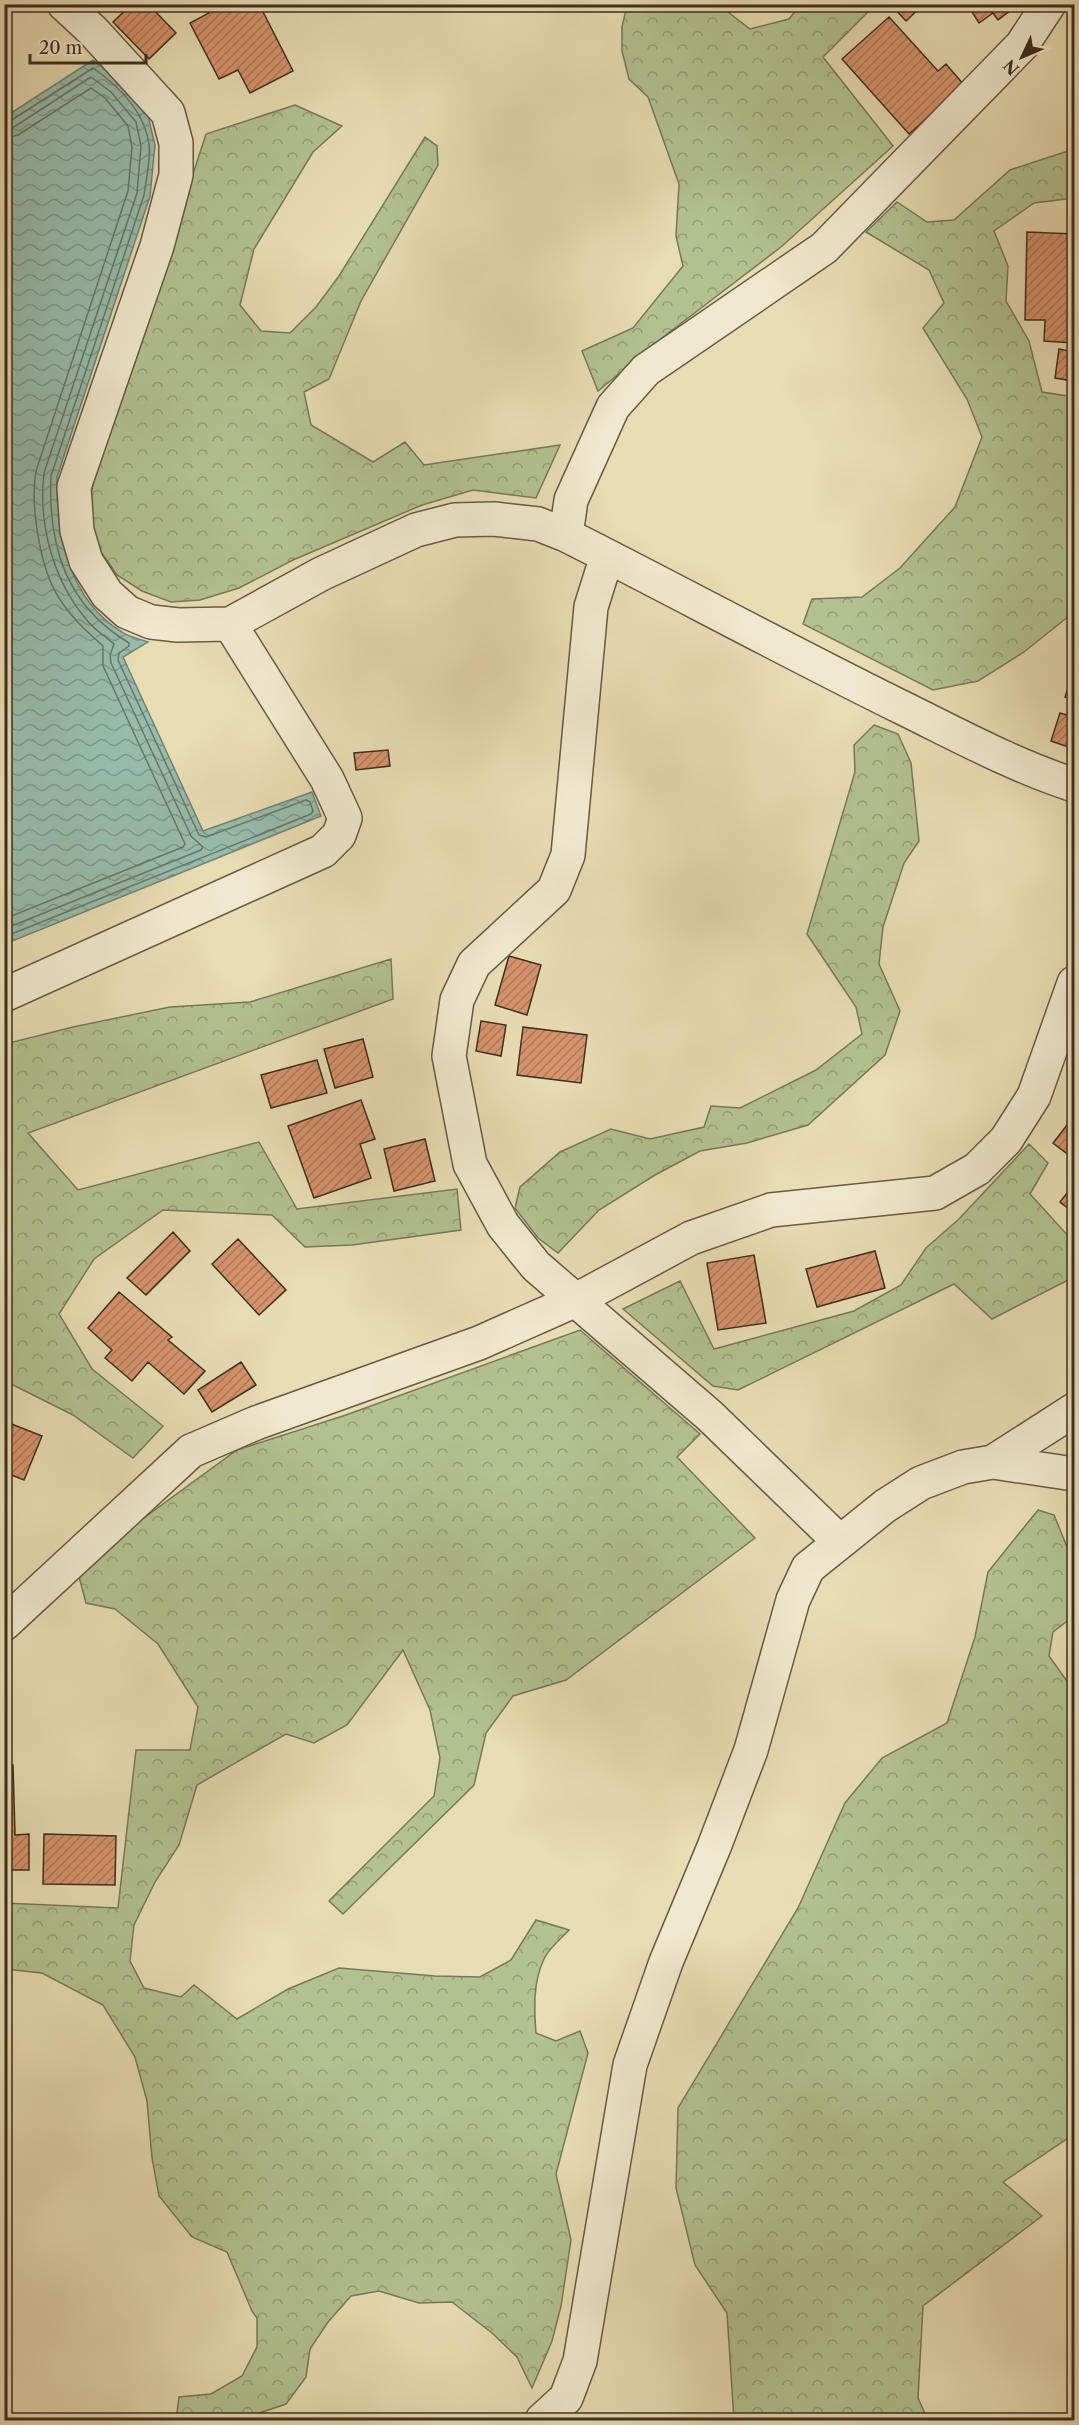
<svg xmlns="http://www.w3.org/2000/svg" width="1079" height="2425" font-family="'Libre Caslon Text',serif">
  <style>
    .forest { fill: url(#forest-crowns); stroke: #777858; stroke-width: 1.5 }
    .water { fill: url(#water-waves); stroke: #738374; stroke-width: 1.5 }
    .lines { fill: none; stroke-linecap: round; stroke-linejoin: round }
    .shore { stroke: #6a7566; stroke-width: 1.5 }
    .building { fill: url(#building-hatch); stroke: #3c2e20; stroke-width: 1.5 }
    .minor-casing { stroke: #675a45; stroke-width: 36 }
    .minor { stroke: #f0e8ce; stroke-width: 33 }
  </style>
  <defs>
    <pattern id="forest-crowns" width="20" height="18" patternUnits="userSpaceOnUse" patternTransform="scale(1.5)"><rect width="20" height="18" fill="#b2c190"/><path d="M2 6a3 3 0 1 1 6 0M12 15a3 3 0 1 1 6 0" fill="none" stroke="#929d75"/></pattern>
    <pattern id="water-waves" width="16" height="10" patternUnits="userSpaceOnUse" patternTransform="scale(1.5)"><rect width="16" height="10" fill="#97bcac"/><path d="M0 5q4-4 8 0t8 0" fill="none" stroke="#7c998c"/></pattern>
    <pattern id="building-hatch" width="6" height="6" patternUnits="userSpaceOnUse" patternTransform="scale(1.5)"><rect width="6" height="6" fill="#d7936c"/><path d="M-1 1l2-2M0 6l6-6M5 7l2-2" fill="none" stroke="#b07858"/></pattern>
  </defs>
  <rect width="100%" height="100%" fill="#e8dcb3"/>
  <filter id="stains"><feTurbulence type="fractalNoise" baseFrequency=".00333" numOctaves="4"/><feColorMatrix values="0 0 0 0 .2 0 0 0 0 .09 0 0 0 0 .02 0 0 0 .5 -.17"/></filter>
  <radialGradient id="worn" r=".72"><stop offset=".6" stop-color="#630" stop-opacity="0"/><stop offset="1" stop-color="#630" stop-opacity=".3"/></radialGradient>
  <path class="forest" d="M627,5H719L750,29L789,19L800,5H861L867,13L823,57L893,146L781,247L667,334L598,391L582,351L633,328L683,266L676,236L679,184L648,97L629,79L622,51V27Z
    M295,105L342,126L313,152L254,249L240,305L261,331L290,333L316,307L339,276L425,137L437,146L438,165L361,301L329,379L304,392L311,425L373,462L405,442L424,465L560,445L536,498L473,490L422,505L293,560L239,588L200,600L171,602L142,591L117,575L94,542L86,512L97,469L206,134Z
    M1074,149V198L1034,203L994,231L1008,266L1006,301L1029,341L1042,392L1074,397V612L1024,652L978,681L933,690L803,624L812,599L862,597L900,568L955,507L982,437L967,399L923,328L944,303L929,270L866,232L897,202L927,222L954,220L1010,170Z
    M874,725L898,734L911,763L919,841L904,863L883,927L879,964L900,1011L885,1055L808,1125L747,1143L700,1151L655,1175L599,1210L558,1253L538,1238L515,1208L520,1187L560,1152L611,1129L650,1139L704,1127L711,1106L740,1108L816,1070L862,1034L856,1007L807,934L855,772L854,745Z
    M391,959L393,999L28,1133L78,1190L259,1142L297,1209L457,1189L461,1230L352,1245L305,1247L272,1215L163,1210L94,1259L59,1314L92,1369L163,1426L133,1458L73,1415L5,1381V1044L73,1027L170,1007L250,1002Z
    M1029,1144L1048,1163L1030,1194L1070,1238L1074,1237V1277L992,1319L954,1284L738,1390L713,1386L623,1309L680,1281L714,1349L854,1311L901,1285L926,1248L959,1219Z
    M580,1330L700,1434L677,1457L755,1538L566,1680L513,1696L486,1733L474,1785L343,1914L329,1901L434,1796L440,1758L430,1710L403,1650L347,1725L314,1743L286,1734L197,1785L179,1845L155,1882L134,1925L130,1961L144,1988L181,1997L194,1985L237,2019L288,1989L339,1968L435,1976L480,1977L511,1960L536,1920L569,1930C561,1939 549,1948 544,1959C533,1982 534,2008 536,2033L556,2041L580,2031L588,2053L556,2174L571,2240L561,2306L552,2341L532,2388L517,2357L492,2333L452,2302L419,2303L379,2291L351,2296L328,2322L310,2349L306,2377L286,2404L239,2420H176L179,2397L211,2394L242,2376L257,2347V2318L252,2311L227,2252L192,2237L159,2196L152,2158L147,2101L135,2057L103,2005L42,1973L5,1969L4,1903L118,1908L136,1750H190L198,1707L158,1644L115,1609L86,1603L78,1573L115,1539L237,1450L346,1415Z
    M1038,1510L1054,1515L1072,1559H1074V1616L1053,1632L1049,1656L1074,1691V2134L1003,2182L1042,2216L923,2306L918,2398L928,2420H734L727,2313L695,2265L676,2188L678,2108L798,1908L845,1803L882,1758L947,1723L975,1637L988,1572Z"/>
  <path class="water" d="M93,60L120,82L148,116L155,145L150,196L57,477C56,535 69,600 122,632C129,637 140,639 148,642L123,657L203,831L312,792L321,816L5,944V117Z"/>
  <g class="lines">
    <path class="shore" d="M4,122L10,121L93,68C119,86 144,111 149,144C151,160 146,179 144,195L51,476C48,547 66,605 129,643V646L119,653L118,660L199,835L206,837L306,800L310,802L313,811L311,814L4,937
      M4,129L14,127L91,77L111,92L136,122L141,146L137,193L44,473C38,524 53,580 86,619C93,629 105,636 114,644L110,655L111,663L191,836L203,847L201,850L4,929
      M4,139L18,135L91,88L105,98L128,126L132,147L128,191L36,471C30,505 40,569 59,598C71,617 86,631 103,646V666L185,844L183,847L4,919"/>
  </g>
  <path class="building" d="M132,4H148L176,33L149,59L113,22Z
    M205,4H259L293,71L250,93L238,70L219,79L190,23L209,13Z
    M890,4H924L906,21Z
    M967,4H1019L998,20L993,13L979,23Z
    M889,17L938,71L946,64L964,85L909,134L842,59Z
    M1027,232L1074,234V343L1044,341L1045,320H1025Z
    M1059,349L1074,352V381L1055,378Z
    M1074,669V700L1065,697Z
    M1060,713L1074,717V749L1051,741Z
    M388,750L390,766L356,770L354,753Z
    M509,956L541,965L527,1015L495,1005Z
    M481,1021L506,1025L501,1056L476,1051Z
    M523,1027L587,1035L581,1083L517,1075Z
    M363,1039L373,1077L335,1088L324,1049Z
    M317,1060L327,1093L271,1108L261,1075Z
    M361,1100L375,1139L360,1144L371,1178L314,1198L288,1126Z
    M1074,1116V1159L1053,1143Z
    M425,1139L435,1181L394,1191L384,1149Z
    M1074,1184V1213L1060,1202Z
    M173,1232L190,1251L146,1295L127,1278Z
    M238,1239L286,1290L259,1315L212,1264Z
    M875,1251L885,1288L817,1307L806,1269Z
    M754,1255L766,1323L718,1330L707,1263Z
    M119,1292L172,1337L168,1340L205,1371L184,1394L148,1362L132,1381L105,1358L112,1350L88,1328Z
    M241,1362L256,1385L212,1412L198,1390Z
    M4,1421L42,1436L24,1480L4,1472Z
    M4,1765H13L15,1835L29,1834V1870H4Z
    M44,1834L116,1836L115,1885L43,1884Z"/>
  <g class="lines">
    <defs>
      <path id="minor" d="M64,4L93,31L168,113L176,143V175L157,246L74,487L77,531L86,561L107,594L127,612L151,622L178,625L230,624L321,574L416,530L455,520L494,519L538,524L566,535C679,592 791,653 905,709C960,736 1015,766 1074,785
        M566,535L571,500L613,407L646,370L824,248L1022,45L1049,4
        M607,556L591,607L568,855L554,890L474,964L457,1000L449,1056L470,1164L503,1225L536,1266L710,1416L839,1541
        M4,995L323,851L339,835L345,818L327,779L230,624
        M993,1462L1074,1410
        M4,1624L191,1451L256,1423L479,1343L576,1300L691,1238L771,1210L935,1193L977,1169L1006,1140L1034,1096L1074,983
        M542,2420L566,2398L580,2361L630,2065L666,1962L714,1847L751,1750L793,1600L808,1568L885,1506L921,1483L963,1467L993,1462L1074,1474"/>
    </defs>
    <use href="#minor" class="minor-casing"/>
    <use href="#minor" class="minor"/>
  </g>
  <rect width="1079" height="2425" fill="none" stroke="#e8dcb3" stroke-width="24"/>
  <rect x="6" y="6" width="1067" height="2413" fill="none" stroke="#3c2e20" stroke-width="3"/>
  <rect x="12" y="12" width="1055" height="2401" fill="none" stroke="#3c2e20" stroke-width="1.5"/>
  <g transform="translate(1022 57) rotate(226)" stroke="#f0e8ce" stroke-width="4.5" paint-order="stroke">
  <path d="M0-4.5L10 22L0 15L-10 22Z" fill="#3c2e20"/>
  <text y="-9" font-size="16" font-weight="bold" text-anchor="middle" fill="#3c2e20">N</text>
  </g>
  <path d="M30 54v9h116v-9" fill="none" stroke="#3c2e20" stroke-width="3"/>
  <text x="39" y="54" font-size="18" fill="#3c2e20" stroke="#f0e8ce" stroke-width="4.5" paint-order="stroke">20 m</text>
  <rect width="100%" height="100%" filter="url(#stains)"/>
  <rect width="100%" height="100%" fill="url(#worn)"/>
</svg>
